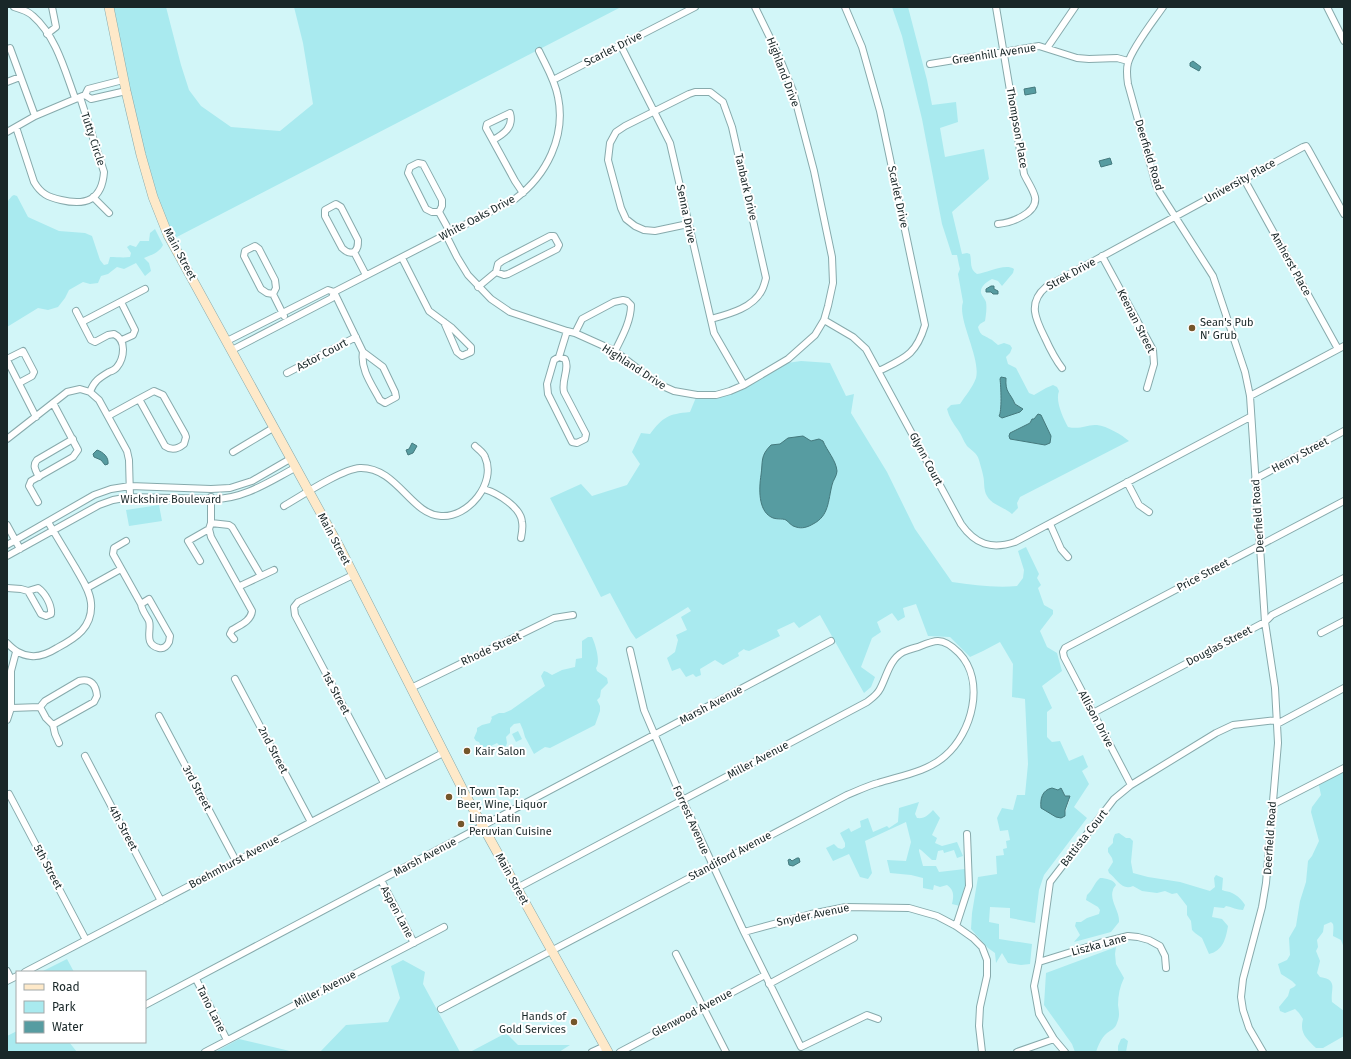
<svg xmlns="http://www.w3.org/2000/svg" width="1351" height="1059" font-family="'Fira Sans',sans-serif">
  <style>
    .green { fill: #a9eaef; fill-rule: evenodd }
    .water { fill: #579ca1; stroke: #44797d }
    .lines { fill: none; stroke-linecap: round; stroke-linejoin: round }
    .minor-casing { stroke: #87aaac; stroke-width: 8 }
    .secondary-casing { stroke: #87aaac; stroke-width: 10 }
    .minor { stroke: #fff; stroke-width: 6 }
    .secondary { stroke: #fee9c9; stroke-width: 9 }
    .poi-dot { fill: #75562b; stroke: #fff; stroke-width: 1.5 }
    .labels { text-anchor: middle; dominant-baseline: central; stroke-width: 4; stroke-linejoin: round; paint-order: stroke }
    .street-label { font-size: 11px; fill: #192728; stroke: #fff }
    .poi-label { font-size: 11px; fill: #192728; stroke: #fff; text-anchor: start }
  </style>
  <rect width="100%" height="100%" fill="#d2f6f8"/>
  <path class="green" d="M109,7H166L181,65L189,90L201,106L231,127L280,131L313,104L303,43L294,7H621L171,240L153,197Z
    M892,7H908L927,80L932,105L956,102L958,122L940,128L945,157L984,149L989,179L952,212L962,254L967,253L970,254C972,262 969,269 977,274C987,273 1005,263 1014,269L1013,273L1002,286L998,281L992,279C987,282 980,286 981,293C982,296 985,299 986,302C987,308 986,315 985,321L980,324L978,327C981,337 983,334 990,339C993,340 995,343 998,345L1004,343L1010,345L1012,348L1010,353L1006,357L1008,364L1016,368L1029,393L1034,395L1046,388L1053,385L1057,387L1059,391C1055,401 1063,418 1068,427C1081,430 1087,424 1097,425C1107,426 1122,435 1129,441L1020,497L1017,503L1018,508L1012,514C1004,507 992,505 987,496C983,489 985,482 983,475C982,470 980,464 979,460C977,453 972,451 967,446C963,441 962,435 958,430C953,423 949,417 947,409L951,405L960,404C965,396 973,387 976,378C981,358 957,319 963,302L958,274L960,269L959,265L957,255H952L942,224L922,119L902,36ZM1000,380L1005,382C1005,383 1005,388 1006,389C1007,393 1016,406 1020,407V412L1002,418L999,415L1001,413C1000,402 1002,391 1000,380ZM1038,414L1041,416L1051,436L1050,443L1045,445L1010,439V433L1030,423Z
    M14,195L17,196L28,217L59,231L85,233L92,236L100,260L104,265L108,264L110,257C117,257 123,258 130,257L131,253L127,247L130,245L136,247L140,241H149L150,233L155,229L163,245C159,253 151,255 144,258L149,263L151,271L145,276L136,263L124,269L117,267L108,274L101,276L98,283L90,284L83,282L69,290L65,298L58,307L48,310L38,308L7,327V202L12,196Z
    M801,361L830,363L846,396L854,394L851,413L887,472L915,529L952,582C974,585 995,588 1017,586L1023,578L1024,570L1018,551L1026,547L1039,574L1037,578L1041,585L1038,588L1044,605L1053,610V614L1040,631L1047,647L1057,653L1062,671L1042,686L1052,708L1047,712V737L1052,742L1060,741L1069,761L1083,755L1088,767L1082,771L1089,784L1074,807L1087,818L1044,875L1039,890L1035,923L1010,918V908L990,907L989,922L999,924V939L1032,944L1030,964L1021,965L1008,963L1002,953L996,963L995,953L988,948L971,929L972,913L978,877L997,874L996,856L1004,855L1003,849L1007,848L1006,841L1010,840L1008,830L1000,831L997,818L1002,808L1013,810L1017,795H1025L1028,764L1025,699L1012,697L1013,664L1000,642L983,651L970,657L950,637L928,636L916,604L903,608L905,617L898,621L892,613L877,622L881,632L872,638L861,667L875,677L871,687L864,693L820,615L799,628L794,622L777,630L780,636L749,651L745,650L744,649L738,653L739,656L723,665L715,660L700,669L701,675L696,677L693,674L686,677L680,668L672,671L667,658L675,652L678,640L676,635L687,630L681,617L691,611L688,607L636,639L631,632L610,593L601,597L550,498L581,484L592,496L627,485L640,464L632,452L641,433L650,434C663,417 668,414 690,412L697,395L730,391L780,364ZM1052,788L1058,790L1070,799L1065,813L1056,817L1054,815L1045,811Z
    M159,505L162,521L129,526L126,510Z
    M588,637H592C595,643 601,662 596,668L597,671L607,678L608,683L601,690L600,697L597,700L600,706V711L595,725L550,748L545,747L534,754L525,737L523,730L520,723L514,724L510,728V733L506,737L507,743L506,746L502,748L497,743L483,750L479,742L476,741L474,738L477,731V728L482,725L490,723L492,718L491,717L499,713H504L511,710L545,686L541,676L544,671L547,672L552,675L562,670L575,667L576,659L582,658V641Z
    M518,731L522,739L516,742L512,734Z
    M1344,768V948L1341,940L1333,936C1333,932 1334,928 1333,924L1331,922L1324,925L1323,932L1317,940L1318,947L1316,951L1320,961L1317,973L1320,977C1339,980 1330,989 1332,1002L1344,1011V1036L1323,1048H1316C1307,1039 1299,1033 1303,1019L1299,1013L1295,1009L1285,1013L1280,1011L1279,1007L1288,996L1290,989L1294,987L1296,985L1292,981L1281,974L1278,964L1287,960L1290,955L1289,938L1296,926L1300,901L1306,882L1308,861L1312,856L1319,841L1311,812L1312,807L1321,795L1318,781Z
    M919,802L915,814L917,818C925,819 928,815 933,810L940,818L932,835L937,838L935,843L942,846L957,842L963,856L957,858L954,850L944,853L943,850L938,851L936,860H932L921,850L919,849V851L923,866H936L939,872L965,869V885L960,906L952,904C954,895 954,890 947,885L940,887L934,885L933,890L923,888V878L911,875L890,873L887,860L906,861L911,842L906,822L865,841L872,873L868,879L860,877L849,854L833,861L826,848L834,844L838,848L842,849L845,847V843L840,833L849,828L851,832L861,827L860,821L868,818L873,832L887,826L889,828L898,822L899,808Z
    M1119,833L1126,838H1130L1133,841L1131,862L1133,873L1148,877L1180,882L1210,891L1215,887L1214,878L1216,875L1223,878L1222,890C1226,892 1229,891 1232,893C1237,895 1243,901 1245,905L1243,910C1237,910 1232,907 1226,906L1224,908L1214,907L1212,917L1222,919L1228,926C1226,938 1223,951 1209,954L1202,938L1195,933L1192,930L1191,921L1187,915V906L1177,893L1172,894L1165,891L1157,893L1142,891L1133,886C1122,891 1117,879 1109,873L1108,870L1113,862L1112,858L1108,852V848L1113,843V839L1115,834Z
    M1100,878C1106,878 1114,880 1116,885C1115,887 1113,888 1113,890C1109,900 1120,912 1119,922L1111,932L1074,942L1080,935L1075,926L1076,922H1081L1087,918L1099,914L1100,910L1098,907L1086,900L1087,895C1093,890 1094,883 1100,878Z
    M1116,947L1115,954L1116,964L1124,978C1120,986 1118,995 1118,1005C1119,1012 1120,1016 1117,1023C1115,1029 1111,1030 1107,1033C1101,1038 1098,1046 1096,1052H1075L1072,1044L1044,1005L1046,973Z
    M67,959L74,972H41Z
    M403,960L425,972L423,984L460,1052H320L346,1025L388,1022L400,998L391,966Z
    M17,1031V1042H69L77,1052H9L7,1048V1036Z
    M506,1033L518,1045H570L559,1052H470Z
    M1124,1038L1128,1041L1126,1052H1118V1046L1121,1039Z
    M239,1039L294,1052H215Z"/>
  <path class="water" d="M1193,61L1201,67L1199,71L1190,66V63Z
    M1035,87L1036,93L1025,95L1024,89Z
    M1110,158L1112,164L1101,167L1099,161Z
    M991,286H994V289L998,291V294H993L991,292H986V289Z
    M1001,377L1006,378C1005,393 1010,392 1015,404L1023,409L1020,412L1002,418L999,416C1002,412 1001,386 1000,379Z
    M1038,414L1041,415L1051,436L1050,443L1045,445L1010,439L1009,436L1010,433L1030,423L1032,419H1034Z
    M803,436L811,441L819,439L823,441C827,451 836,460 837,471C837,476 833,480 832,485C828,501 829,516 813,524C808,527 802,529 796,527C791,526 789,522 786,520C782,518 776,520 771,517C758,510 759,488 761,475C763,461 760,456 771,445L780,444L788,438Z
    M412,443L417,446L413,453L408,455L406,450L409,449Z
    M97,450C103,452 109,457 108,464L105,465L101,460L94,457L93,454Z
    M1052,788L1058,790L1061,788L1065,796H1070L1065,810V816L1061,818L1056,817L1041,808C1040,799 1042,790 1052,788Z
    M797,858H799L800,862L793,866L789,865L788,860L790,859L792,861Z"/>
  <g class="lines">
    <defs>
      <path id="minor" d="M14,7C21,9 28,11 33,16C56,36 65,71 75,98
        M845,7L862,47L880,111L925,325C916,355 905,358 879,371
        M996,7L1024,174C1027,181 1033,189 1035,197C1038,213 1011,223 998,224
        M1163,7C1154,20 1132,48 1128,63C1126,70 1127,77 1128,84L1156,185L1160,193L1213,276L1245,372L1250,396L1265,622L1275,688L1278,743L1266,883L1262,907L1243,979L1241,997L1243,1010L1249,1028L1263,1052
        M1327,7L1344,41
        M47,34L56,27L52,7
        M621,46L670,143L714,333L744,385
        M1047,48L1075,7
        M7,49L10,48L35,116
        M930,64L1039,46L1077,58L1089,59L1117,58L1128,61
        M553,80L695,7
        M7,82L20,77
        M85,95L88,89L123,80
        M16,127L34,182C41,194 48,197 61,200C86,206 102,200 104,172L80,97
        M7,132L35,116L80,97L85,95L91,99L126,91
        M493,140C504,134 514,127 510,113L487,124L486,128L515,181L523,193
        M1244,179L1338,349
        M93,197L109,213
        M439,212H432L426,209L408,173L410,167L418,163L423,164L442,200V206L439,212L450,232
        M688,224L655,231L644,230L635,226L626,219L621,208L608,160L610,143L616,132L625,126L689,94L695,92H710L723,102L732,127L766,278C765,282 764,286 762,290C753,308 729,314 711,319
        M446,235L457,257L468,275L491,299L510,312L567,331L575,333L615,351L656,383L674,391L697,395H716L730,391L744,385L788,359L815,335L824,320L828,306L833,283L832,257L814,171L793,91L777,52L755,7
        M354,252C358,249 358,245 358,240L341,207L336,204L325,210V216L342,248C345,251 349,254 354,252L366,275
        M1102,256L1153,350L1154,364L1147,388
        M402,258L429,311L452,328L471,347V352L462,356L457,352L444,322
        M478,287L496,272L504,275L508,274L557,249L559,245L554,236H550L502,261L498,264L496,272
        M273,294L276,288L275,280L259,249L255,246L245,251L244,256L261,289L267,293L273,294L284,316
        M121,302L135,330L133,335L122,340
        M76,311L91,340L95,342L108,335L114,334C127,340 124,358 117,367C115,370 112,371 109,372C99,378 94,381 90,392
        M824,320L853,337L866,349L961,524C975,544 991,550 1015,542L1250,417
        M82,322L145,289
        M575,333L582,319L614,302L623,300L627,301L631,305C631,321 622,337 615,351
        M227,341L328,290L334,292L332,298L232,350
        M363,352C360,369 372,385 380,400L385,403L396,397L395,392L383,367L363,352L334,292L515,199C547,175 566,136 558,97C555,80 546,66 539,51
        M559,357L565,359C570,369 561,380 564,392L586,434L585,439L577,443L572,442L548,394L547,384L554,360L559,357L567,331
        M7,359L23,351L34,372L32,376L19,383
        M7,360L36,417
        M1062,368C1055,359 1050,349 1045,338C1036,320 1027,303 1046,287L1303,147L1306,146L1308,149L1344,214
        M287,373L356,337
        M1250,396L1344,346
        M108,416L139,399L165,446C172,451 178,449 184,444L186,437L185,434L163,395L154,391L139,399
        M7,439L67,392L80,389L90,392L99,400L127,451L129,460L130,497
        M233,452L273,428
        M39,477C36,471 32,466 37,460L73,439
        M1255,479L1344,431
        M1127,482L1139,505L1149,512
        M484,489C497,493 521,507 522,522C523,527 522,533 521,538
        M211,497V523L209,529L211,537L252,611C251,621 240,625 232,630L230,634L234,639
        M38,502L29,486L31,481L73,457L78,450L53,403
        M284,506C301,496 342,469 360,468C397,467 411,515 441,516C468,518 497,483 485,457C484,453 478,449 475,446
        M211,523L229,525L232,527L261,576
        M1050,524L1061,549L1068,557
        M7,525L20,549
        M126,541L114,548L113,554L141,604C142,611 146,615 149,621C152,630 143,644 159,648C164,649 167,646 169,642L170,636L149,599L141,604
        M7,545L94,495L111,489L130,486L211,489L230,488L252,481L290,459
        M7,556L99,505L113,500L130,497L214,499C244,499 270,481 295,468
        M200,561L188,541L209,529
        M353,575L298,602L294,607L295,615L384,783
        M240,586L274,570
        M7,588L21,589L28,591L41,614L46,616L51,614C52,605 45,593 38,588L28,591
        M87,588L121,569
        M1321,633L1344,621
        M7,643C14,650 20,655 31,656C40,657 49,653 57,648C76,638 93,627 91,603C90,590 81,578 75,567C66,552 57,537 48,522
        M630,650L644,710L683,801L744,932L801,1047L867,1015L878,1019
        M235,679L311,822
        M411,688L554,618L573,615
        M40,707L45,701L79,681C91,678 96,685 97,696L94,702L53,725
        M11,708L40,707L46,718L53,725L55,734L59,743
        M1093,713L1265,622L1272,615L1344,578
        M159,716L236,861
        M7,720L11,708V671L16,652
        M1277,724L1344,688
        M85,756L161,901
        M1131,785L1064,657L1063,652L1065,648L1344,501
        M9,794L86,940
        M1272,805L1344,768
        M381,880L414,943
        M956,926L969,886L967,834
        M744,932L811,914L846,907L909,908L937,916L956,926L973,938L982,947L987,960V976L980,1007L979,1026L982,1052
        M676,954L726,1052
        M1039,962L1100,943L1128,936L1138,937L1149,940L1160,946L1165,956L1166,968
        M7,971L11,979
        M25,972L443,753
        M196,979L227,1040
        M7,981L17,976
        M769,984L854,938
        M145,1005L831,641
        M441,1009L847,795C857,791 867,786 878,783C900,776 927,772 945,756C972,733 986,681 959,653C953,647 946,641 938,641C932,641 923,645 918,647C913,648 908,650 903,652C889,660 887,676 880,689C877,695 872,698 867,702L517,888
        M205,1052L444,927
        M592,1052L605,1046
        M620,1052L765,975
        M1017,1052L1054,1039
        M1065,1052L1054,1039L1039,1014L1034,986L1039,962L1050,882L1114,799L1131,785L1216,733L1233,725L1277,720"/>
      <path id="secondary" d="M109,7L126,91L141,155L153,197L168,235L340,548L466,796L608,1052"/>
    </defs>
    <use href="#minor" class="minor-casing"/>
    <use href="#secondary" class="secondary-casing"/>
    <use href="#minor" class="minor"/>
    <use href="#secondary" class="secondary"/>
  </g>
  <g class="poi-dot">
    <circle cx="1192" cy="328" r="4"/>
    <circle cx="467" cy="751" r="4"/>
    <circle cx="449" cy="797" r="4"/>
    <circle cx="461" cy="824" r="4"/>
    <circle cx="574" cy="1022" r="4"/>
  </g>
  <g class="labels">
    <g class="street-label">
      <text transform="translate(613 49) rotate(-27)">Scarlet Drive</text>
      <text transform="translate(994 54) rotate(-9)">Greenhill Avenue</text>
      <text transform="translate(783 72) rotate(69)">Highland Drive</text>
      <text transform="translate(1017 128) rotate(80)">Thompson Place</text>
      <text transform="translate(93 139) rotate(72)">Tutty Circle</text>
      <text transform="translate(1149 155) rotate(73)">Deerfield Road</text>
      <text transform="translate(1240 181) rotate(-29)">University Place</text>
      <text transform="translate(746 187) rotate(77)">Tanbark Drive</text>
      <text transform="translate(898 197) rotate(78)">Scarlet Drive</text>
      <text transform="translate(686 214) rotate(78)">Senna Drive</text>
      <text transform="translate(477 218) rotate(-28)">White Oaks Drive</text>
      <text transform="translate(180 254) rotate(62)">Main Street</text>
      <text transform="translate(1291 264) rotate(61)">Amherst Place</text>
      <text transform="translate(1071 274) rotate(-29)">Strek Drive</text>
      <text transform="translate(1136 321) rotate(63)">Keenan Street</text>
      <text transform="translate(322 355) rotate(-28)">Astor Court</text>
      <text transform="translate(634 367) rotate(33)">Highland Drive</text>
      <text transform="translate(1300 455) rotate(-28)">Henry Street</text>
      <text transform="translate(926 459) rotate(62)">Glynn Court</text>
      <text x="171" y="499">Wickshire Boulevard</text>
      <text transform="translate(1258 516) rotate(-94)">Deerfield Road</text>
      <text transform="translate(334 539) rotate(62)">Main Street</text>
      <text transform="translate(1203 575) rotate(-28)">Price Street</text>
      <text transform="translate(1219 646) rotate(-28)">Douglas Street</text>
      <text transform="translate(491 649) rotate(-25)">Rhode Street</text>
      <text transform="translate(336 693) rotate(62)">1st Street</text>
      <text transform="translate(711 705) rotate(-28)">Marsh Avenue</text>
      <text transform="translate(1096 719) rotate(62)">Allison Drive</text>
      <text transform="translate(273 750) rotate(62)">2nd Street</text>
      <text transform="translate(758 760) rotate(-28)">Miller Avenue</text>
      <text transform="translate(197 788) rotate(62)">3rd Street</text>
      <text transform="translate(691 820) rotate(66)">Forrest Avenue</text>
      <text transform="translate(123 828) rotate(62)">4th Street</text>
      <text transform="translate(1084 838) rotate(-52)">Battista Court</text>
      <text transform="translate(1270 838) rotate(-86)">Deerfield Road</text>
      <text transform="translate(730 856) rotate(-28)">Standiford Avenue</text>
      <text transform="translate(425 857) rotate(-28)">Marsh Avenue</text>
      <text transform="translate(234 862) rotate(-28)">Boehmhurst Avenue</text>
      <text transform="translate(48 867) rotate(62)">5th Street</text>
      <text transform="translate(512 879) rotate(61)">Main Street</text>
      <text transform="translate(397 912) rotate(62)">Aspen Lane</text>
      <text transform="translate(813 915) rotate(-12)">Snyder Avenue</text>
      <text transform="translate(1099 945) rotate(-15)">Liszka Lane</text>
      <text transform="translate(325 989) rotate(-27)">Miller Avenue</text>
      <text transform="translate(211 1009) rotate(63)">Tano Lane</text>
      <text transform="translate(692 1013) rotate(-28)">Glenwood Avenue</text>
    </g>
    <g class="poi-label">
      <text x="1200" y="322">Sean's Pub<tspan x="1200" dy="13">N' Grub</tspan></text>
      <text x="475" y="751">Kair Salon</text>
      <text x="457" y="791">In Town Tap:<tspan x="457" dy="13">Beer, Wine, Liquor</tspan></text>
      <text x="469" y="818">Lima Latin<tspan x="469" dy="13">Peruvian Cuisine</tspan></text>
      <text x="566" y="1016" text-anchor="end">Hands of<tspan x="566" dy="13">Gold Services</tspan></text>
    </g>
  </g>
  <rect width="1351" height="1059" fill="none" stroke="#192728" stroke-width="16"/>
  <rect x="16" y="971" width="130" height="72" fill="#ffffff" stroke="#a3a9a9"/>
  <rect x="24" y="984" width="20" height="6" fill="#fee9c9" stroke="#a3a9a9"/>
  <text x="52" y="991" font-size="12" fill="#192728">Road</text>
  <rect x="24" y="1001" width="20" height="12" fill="#a9eaef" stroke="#a3a9a9"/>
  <text x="52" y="1011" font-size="12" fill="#192728">Park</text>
  <rect x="24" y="1021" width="20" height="12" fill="#579ca1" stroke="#a3a9a9"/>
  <text x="52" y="1031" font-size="12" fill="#192728">Water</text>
</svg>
